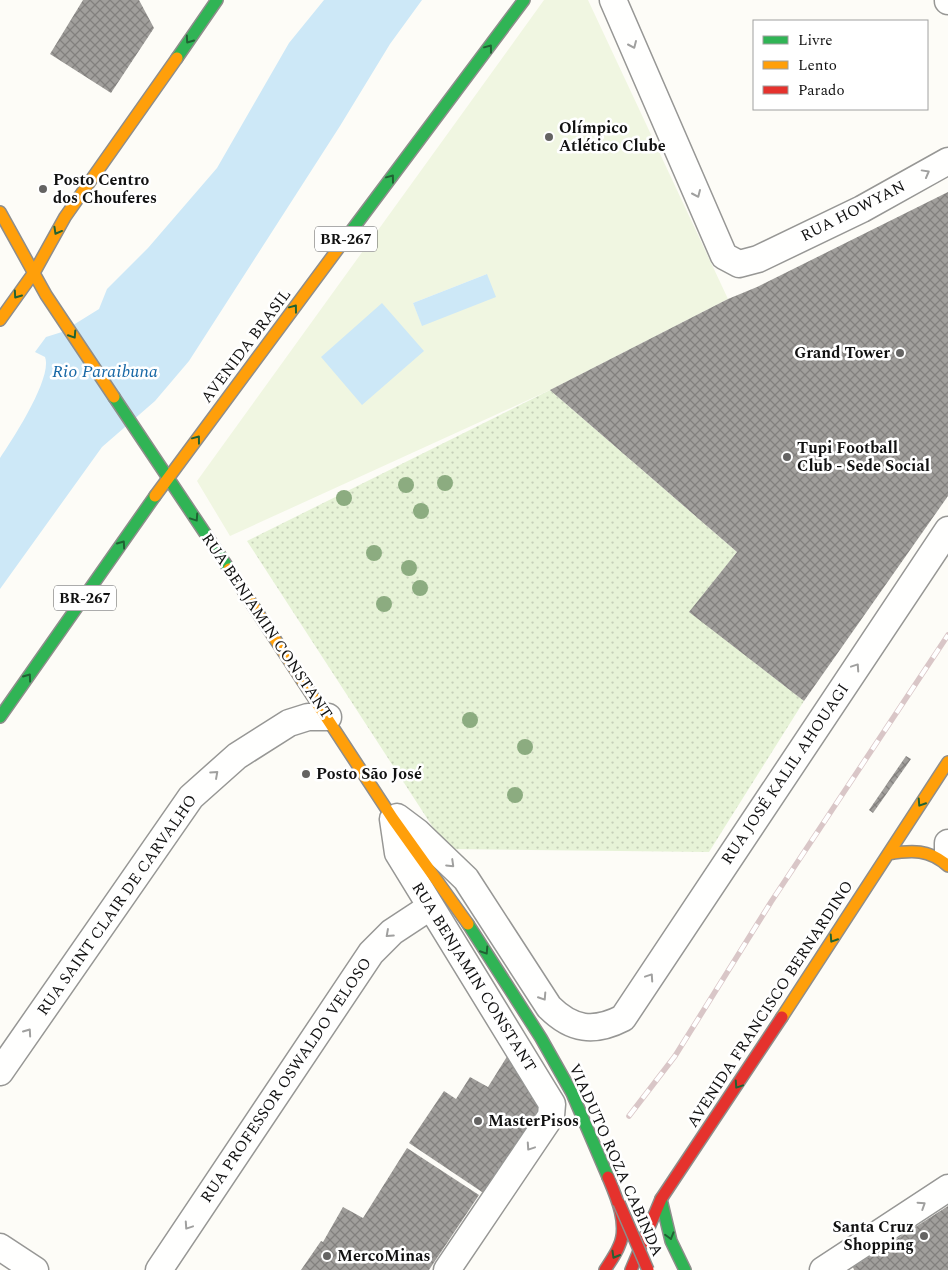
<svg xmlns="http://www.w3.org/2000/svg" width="948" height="1270" font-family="Spectral,serif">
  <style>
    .grass { fill: url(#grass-dots) }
    .pitch { fill: #f0f6e1; fill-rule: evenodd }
    .water { fill: #cde8f7 }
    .building { fill: url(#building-cross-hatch) }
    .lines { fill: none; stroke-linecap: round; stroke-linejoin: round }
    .street-casing { stroke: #979795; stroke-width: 29 }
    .fast-casing { stroke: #8e8d8b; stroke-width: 14 }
    .slow-casing { stroke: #8e8d8b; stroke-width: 14 }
    .jam-casing { stroke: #8e8d8b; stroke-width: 14 }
    .street { stroke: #fffffe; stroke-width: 26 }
    .fast { stroke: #30b455; stroke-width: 11 }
    .slow { stroke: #ff9f0a; stroke-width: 11 }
    .jam { stroke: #e5322d; stroke-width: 11 }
    .rail-casing { stroke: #d9c6c7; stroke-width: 5.5 }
    .rail { stroke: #fff; stroke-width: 4; stroke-dasharray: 11; stroke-linecap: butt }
    .jam-bridge-casing { stroke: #8e8d8b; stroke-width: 14; stroke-linecap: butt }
    .jam-bridge { stroke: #e5322d; stroke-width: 11 }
    .tree { fill: #8cac80 }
    .oneway { stroke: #206233 }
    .oneway2 { stroke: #a0a09f }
    .poi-dot { fill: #646362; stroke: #fff; stroke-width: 2 }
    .labels { text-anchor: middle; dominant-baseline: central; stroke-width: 5; stroke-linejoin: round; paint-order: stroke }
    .shield { fill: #fff; stroke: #585858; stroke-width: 1 }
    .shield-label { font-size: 15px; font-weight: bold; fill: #111 }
    .poi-label { font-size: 16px; font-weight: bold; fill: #111; stroke: #fff; text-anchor: start }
    .street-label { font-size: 16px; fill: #111; stroke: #fff }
    .water-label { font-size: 18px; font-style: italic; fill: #1768a6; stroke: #fff }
  </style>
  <defs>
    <pattern id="grass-dots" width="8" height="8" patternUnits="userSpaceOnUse" patternTransform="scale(1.25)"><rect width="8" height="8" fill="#e7f3d7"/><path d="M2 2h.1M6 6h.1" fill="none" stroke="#c5cfb8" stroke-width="1.8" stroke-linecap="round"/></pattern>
    <pattern id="building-cross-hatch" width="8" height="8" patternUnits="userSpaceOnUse" patternTransform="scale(1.25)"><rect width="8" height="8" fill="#a19f9c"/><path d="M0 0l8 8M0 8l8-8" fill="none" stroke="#82807e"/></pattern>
  </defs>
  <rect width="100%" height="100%" fill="#fdfcf7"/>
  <path class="grass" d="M550,390L737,552L690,612L804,701L709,852L447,849L247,541Z"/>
  <path class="pitch" d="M544,0H588L728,299L550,390L230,536L197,481ZM487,274L422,325L413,303Z"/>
  <path class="water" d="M324,0H422L390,44L340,126L189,361L155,401L102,447L0,589V458C13,439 53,377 45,357L35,352L46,337L62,332L99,309L107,289L148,248L217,168L289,43Z
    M487,274L496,297L422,326L413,303Z
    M382,303L424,351L362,405L321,357Z"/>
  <path class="building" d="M83,0H139L154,28L111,93L50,54Z
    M948,192V496L804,701L689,612L737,552L550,390L728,299L757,287Z
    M906,756L911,759L873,813L869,810Z
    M513,1047L546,1097L485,1194L409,1143L444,1091L456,1099L470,1077L488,1087Z
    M407,1148L479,1195L429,1270H301L321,1241L323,1242L343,1207L363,1218Z
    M948,1206V1270H854L853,1267Z"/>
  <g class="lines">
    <defs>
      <path id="street" d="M613,0L724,256L739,264L758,259L862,209L948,161
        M948,0V1
        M397,817L417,832L466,879L549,1007C572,1030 594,1033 623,1018L948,530
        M393,819L398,853L552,1104L551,1116L447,1270
        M948,843V850
        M0,1072L191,797L237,756L289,723L308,717H328
        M0,1247L35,1270
        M159,1270L371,953L392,932L430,907
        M823,1270L948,1188"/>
      <path id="fast" d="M177,58L217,0
        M346,238L524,0
        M114,397L229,569
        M0,717L155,496
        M468,924L541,1038L572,1093L608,1177
        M661,1199L671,1241L685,1270"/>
      <path id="slow" d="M0,212L46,295L114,397
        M0,320L35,271L65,217L177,58
        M155,496L346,238
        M229,569L393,819L468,924
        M888,854C912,850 929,849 948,866
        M782,1017L948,762"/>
      <path id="jam" d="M605,1270C610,1262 616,1254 619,1246C629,1225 616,1196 608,1177
        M631,1270L661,1199L782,1017"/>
    </defs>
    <use href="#street" class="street-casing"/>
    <use href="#fast" class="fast-casing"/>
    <use href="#slow" class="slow-casing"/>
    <use href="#jam" class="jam-casing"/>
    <use href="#street" class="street"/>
    <use href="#fast" class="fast"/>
    <use href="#slow" class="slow"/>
    <use href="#jam" class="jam"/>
    <defs>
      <path id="rail" d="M629,1116L675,1056L771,902L948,635"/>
    </defs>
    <use href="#rail" class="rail-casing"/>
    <use href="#rail" class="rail"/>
    <defs>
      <path id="jam-bridge" d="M619,1203L648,1270"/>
    </defs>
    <use href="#jam-bridge" class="jam-bridge-casing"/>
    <use href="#jam-bridge" class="jam-bridge"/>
  </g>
  <g class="tree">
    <circle cx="445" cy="483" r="8"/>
    <circle cx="406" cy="485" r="8"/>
    <circle cx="344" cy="498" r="8"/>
    <circle cx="421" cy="511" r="8"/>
    <circle cx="374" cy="553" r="8"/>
    <circle cx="409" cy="568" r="8"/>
    <circle cx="420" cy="588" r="8"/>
    <circle cx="384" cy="604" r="8"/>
    <circle cx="470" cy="720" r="8"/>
    <circle cx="525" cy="747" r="8"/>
    <circle cx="515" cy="795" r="8"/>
  </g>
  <defs><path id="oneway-chevron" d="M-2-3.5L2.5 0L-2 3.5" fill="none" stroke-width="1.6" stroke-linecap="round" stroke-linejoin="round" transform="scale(1.25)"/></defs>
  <g class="oneway">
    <use href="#oneway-chevron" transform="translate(189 40) rotate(125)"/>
    <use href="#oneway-chevron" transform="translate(489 48) rotate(-53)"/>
    <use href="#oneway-chevron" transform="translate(391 178) rotate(-53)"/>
    <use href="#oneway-chevron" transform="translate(57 231) rotate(119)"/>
    <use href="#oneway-chevron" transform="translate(17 295) rotate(125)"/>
    <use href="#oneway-chevron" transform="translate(294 308) rotate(-53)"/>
    <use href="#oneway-chevron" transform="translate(73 335) rotate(57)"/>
    <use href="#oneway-chevron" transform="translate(197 439) rotate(-53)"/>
    <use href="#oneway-chevron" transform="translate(195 518) rotate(56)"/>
    <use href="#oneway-chevron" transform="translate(122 544) rotate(-55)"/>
    <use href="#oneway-chevron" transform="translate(28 677) rotate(-54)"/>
    <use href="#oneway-chevron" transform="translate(921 803) rotate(123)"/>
    <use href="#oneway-chevron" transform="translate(833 939) rotate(123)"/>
    <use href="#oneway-chevron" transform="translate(485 951) rotate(57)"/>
    <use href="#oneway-chevron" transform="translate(738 1085) rotate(124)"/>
    <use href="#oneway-chevron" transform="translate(670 1236) rotate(74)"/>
    <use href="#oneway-chevron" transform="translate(615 1255) rotate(120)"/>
  </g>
  <g class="oneway2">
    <use href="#oneway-chevron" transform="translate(633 45) rotate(66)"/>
    <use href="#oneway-chevron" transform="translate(926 173) rotate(-29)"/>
    <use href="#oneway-chevron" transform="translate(697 194) rotate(66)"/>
    <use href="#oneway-chevron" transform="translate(856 667) rotate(-56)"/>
    <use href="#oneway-chevron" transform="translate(215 774) rotate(-42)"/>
    <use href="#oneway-chevron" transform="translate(451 864) rotate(44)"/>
    <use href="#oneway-chevron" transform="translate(389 934) rotate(138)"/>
    <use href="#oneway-chevron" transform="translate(650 977) rotate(-56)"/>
    <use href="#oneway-chevron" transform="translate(543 997) rotate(57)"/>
    <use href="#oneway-chevron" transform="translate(28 1032) rotate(-55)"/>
    <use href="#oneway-chevron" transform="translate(530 1147) rotate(124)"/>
    <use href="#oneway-chevron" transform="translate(922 1205) rotate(-33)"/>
    <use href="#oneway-chevron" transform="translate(188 1226) rotate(124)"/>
  </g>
  <g class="poi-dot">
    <circle cx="549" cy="137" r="5"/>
    <circle cx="43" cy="189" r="5"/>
    <circle cx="900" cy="353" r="5"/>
    <circle cx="787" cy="457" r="5"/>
    <circle cx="306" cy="774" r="5"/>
    <circle cx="478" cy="1121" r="5"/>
    <circle cx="924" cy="1236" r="5"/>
    <circle cx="327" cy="1256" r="5"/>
  </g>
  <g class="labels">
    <g class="shield">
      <rect x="315" y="226.5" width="62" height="25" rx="4"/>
      <rect x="54" y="585.5" width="62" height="25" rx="4"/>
    </g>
    <g class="shield-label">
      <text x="346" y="239">BR-267</text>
      <text x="85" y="598">BR-267</text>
    </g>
    <g class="poi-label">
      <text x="559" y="128">Olímpico<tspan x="559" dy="18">Atlético Clube</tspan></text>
      <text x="53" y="180">Posto Centro<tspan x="53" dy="18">dos Chouferes</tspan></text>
      <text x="890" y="353" text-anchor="end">Grand Tower</text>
      <text x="797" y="448">Tupi Football<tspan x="797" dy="18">Club - Sede Social</tspan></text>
      <text x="316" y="774">Posto São José</text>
      <text x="488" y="1121">MasterPisos</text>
      <text x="914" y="1227" text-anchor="end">Santa Cruz<tspan x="914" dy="18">Shopping</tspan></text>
      <text x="337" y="1256">MercoMinas</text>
    </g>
    <g class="street-label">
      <text transform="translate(853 211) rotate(-27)">RUA HOWYAN</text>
      <text transform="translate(246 346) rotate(-53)">AVENIDA BRASIL</text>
      <text transform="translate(267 626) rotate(56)">RUA BENJAMIN CONSTANT</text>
      <text transform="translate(785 774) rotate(-56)">RUA JOSÉ KALIL AHOUAGI</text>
      <text transform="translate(117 905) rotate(-55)">RUA SAINT CLAIR DE CARVALHO</text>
      <text transform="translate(474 977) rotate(58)">RUA BENJAMIN CONSTANT</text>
      <text transform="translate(770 1004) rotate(-57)">AVENIDA FRANCISCO BERNARDINO</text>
      <text transform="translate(286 1080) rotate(-56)">RUA PROFESSOR OSWALDO VELOSO</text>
      <text transform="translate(616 1160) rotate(66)">VIADUTO ROZA CABINDA</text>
    </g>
    <g class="water-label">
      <text x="105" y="371">Rio Paraibuna</text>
    </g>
  </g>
  <rect x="753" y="20" width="175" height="90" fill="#ffffff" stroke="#a0a0a0"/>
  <rect x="763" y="36" width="25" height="8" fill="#30b455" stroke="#a0a0a0"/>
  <text x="798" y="45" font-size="15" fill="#111111">Livre</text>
  <rect x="763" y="61" width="25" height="8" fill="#ff9f0a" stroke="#a0a0a0"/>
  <text x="798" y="70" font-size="15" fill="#111111">Lento</text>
  <rect x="763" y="86" width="25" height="8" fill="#e5322d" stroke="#a0a0a0"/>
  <text x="798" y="95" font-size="15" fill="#111111">Parado</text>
</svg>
